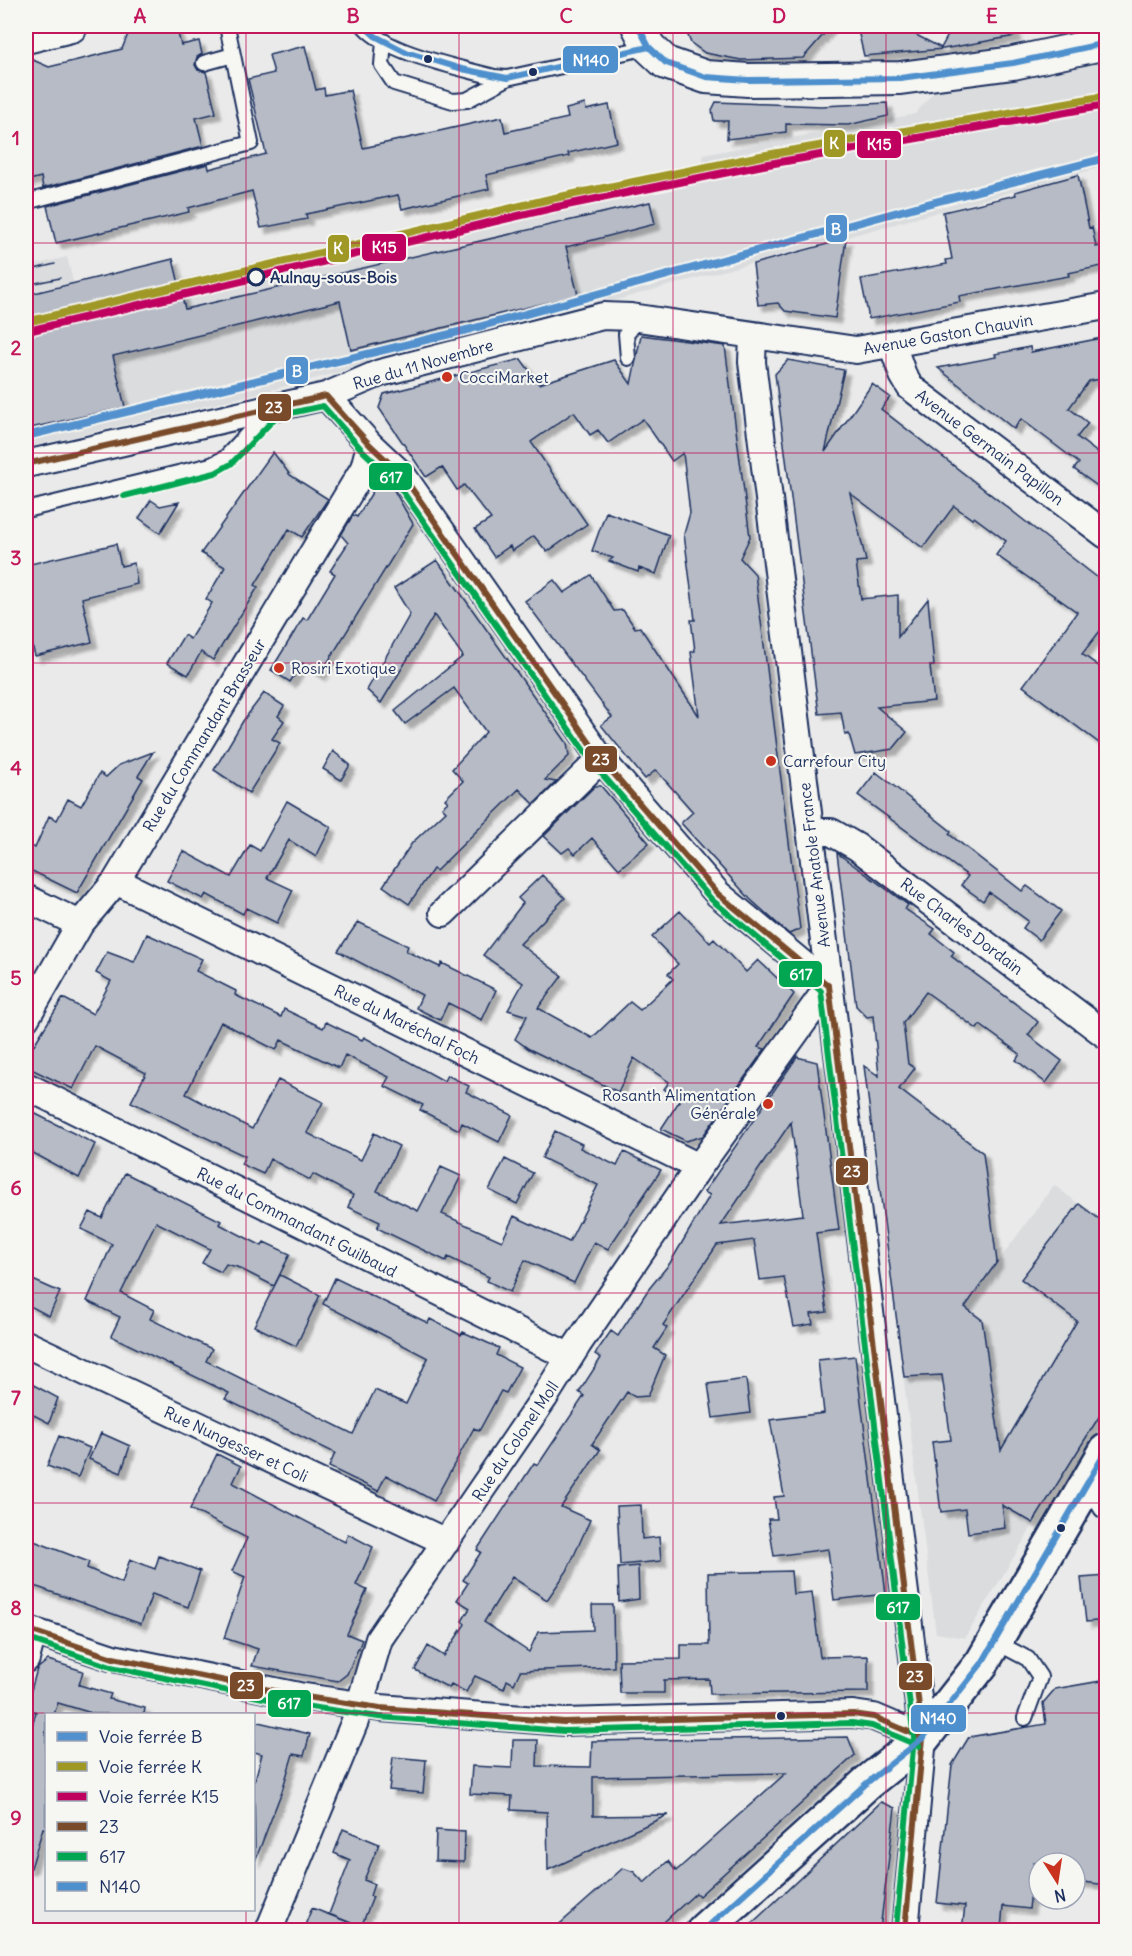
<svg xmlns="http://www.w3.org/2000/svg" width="1132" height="1956" font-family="Delius,sans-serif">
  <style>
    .built { fill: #dadcde }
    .building { fill: #b6bbc6; stroke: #1b2f5e; stroke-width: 1.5; fill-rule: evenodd; filter: url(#shadow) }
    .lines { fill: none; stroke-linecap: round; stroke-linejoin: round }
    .service-casing { stroke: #1b2f5e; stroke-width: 18 }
    .minor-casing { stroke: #1b2f5e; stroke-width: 30 }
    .tertiary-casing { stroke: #1b2f5e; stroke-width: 36 }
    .primary-casing { stroke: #1b2f5e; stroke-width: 38 }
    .service { stroke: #f6f6f2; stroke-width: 14 }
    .minor { stroke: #f6f6f2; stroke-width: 26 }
    .tertiary { stroke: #f6f6f2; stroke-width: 32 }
    .primary { stroke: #f6f6f2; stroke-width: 33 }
    .tram { stroke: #1b2f5e; stroke-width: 1.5 }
    .bus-1-casing { stroke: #f6f6f2; stroke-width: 10 }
    .bus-2-casing { stroke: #f6f6f2; stroke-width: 10 }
    .bus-3-casing { stroke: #f6f6f2; stroke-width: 10 }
    .bus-1 { stroke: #7a4b2a; stroke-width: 6 }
    .bus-2 { stroke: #00a651; stroke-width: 6 }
    .bus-3 { stroke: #4d90cd; stroke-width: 6 }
    .rail-1-casing { stroke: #f6f6f2; stroke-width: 12 }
    .rail-2-casing { stroke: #f6f6f2; stroke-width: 12 }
    .rail-3-casing { stroke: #f6f6f2; stroke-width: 12 }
    .rail-1 { stroke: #5291ce; stroke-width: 8 }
    .rail-2 { stroke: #9f9825; stroke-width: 8 }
    .rail-3 { stroke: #bf005f; stroke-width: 8 }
    .grid { fill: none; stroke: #c2185b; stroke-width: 1.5; stroke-opacity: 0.55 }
    .bus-dot { fill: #1b2f5e; stroke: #f6f6f2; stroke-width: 2 }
    .stop-dot { fill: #f6f6f2; stroke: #1b2f5e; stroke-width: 3 }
    .poi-dot { fill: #c8321e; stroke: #f6f6f2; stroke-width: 2 }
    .labels { text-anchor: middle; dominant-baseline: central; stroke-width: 4.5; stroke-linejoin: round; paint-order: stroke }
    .stop-label { font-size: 16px; font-weight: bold; fill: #1b2f5e; stroke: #f6f6f2; text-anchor: start }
    .street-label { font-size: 16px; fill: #1b2f5e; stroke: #f6f6f2 }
    .poi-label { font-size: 16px; fill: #1b2f5e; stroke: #f6f6f2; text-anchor: start }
    .line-badge { stroke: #f6f6f2; stroke-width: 2 }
    .badge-label { font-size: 16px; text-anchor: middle; font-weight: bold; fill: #fff }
    .neatline { fill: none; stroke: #c2185b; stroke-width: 2 }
    .grid-label { font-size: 20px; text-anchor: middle; font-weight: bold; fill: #c2185b }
  </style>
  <defs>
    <filter id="shadow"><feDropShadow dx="5.5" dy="5.5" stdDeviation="1.5" flood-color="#0004"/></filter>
  </defs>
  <rect width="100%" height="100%" fill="#e9eae9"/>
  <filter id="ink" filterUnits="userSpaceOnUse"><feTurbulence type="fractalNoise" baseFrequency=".0167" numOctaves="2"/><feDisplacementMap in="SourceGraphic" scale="12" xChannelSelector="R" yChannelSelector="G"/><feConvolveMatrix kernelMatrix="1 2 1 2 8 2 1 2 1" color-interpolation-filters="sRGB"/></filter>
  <g filter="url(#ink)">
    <path class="built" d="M1106,59V166L609,302L271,390L26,448V267L67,257L78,303L511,202L703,162V155L915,114L938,87Z
      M1054,1185L1106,1225V1404L965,1638L936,1633L887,1249L965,1307Z"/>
    <path class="building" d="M176,26L181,45L199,41L202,54L197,57L195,65L198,70L206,72L216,113L196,118L203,146L43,188L41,177L26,181V57L49,67L122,49L128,34Z
      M684,26H831L803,58L741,60L705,53L691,43Z
      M857,26L901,27L941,48L953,26H1015V36L943,49L864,56Z
      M305,46L316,90L324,88L325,95L350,90L363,148L502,117L505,132L568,118L566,109L585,104L586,110L609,105L617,142L568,153L569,156L486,175L489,189L402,209L398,195L306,214L307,219L261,228L252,191L188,208L189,212L56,243L47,206L208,164L209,169L266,154L248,79L274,73L269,55Z
      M716,102L821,106L887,103L888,116L848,125L786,124V132L727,139L728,121H714L712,110Z
      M1078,175L1089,228L1092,227L1096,247L1107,245V265L1068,273L1069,276L959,296L960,302L869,319L861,279L947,264L946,260L952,259L943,212L1016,195L1015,192Z
      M650,202L655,224L566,247L578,295L351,350L340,301L113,356L125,407L26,429V295L173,259L185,309Z
      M846,239L835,318L785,311L778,303L758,305L753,264Z
      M641,335L725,346L750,537L740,558L755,574L800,929L789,934L750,899L681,823L693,812L656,770L645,779L601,725L612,717L525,601L554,580L564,593L591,575L614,611L623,610L635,628L640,627L699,716L691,652L695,651L691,620H695L684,534L690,513L683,453L672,461L643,419L608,443L598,430L590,435L574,412L531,442L587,524L547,552L534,536L512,551L510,546L494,557L475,529L491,519L464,485L457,490L442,467L426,477L379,408L384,394L521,359L539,384L614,360L631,384Z
      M1107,337V378L1089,381L1069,408L1088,423L1077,437L1107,460V493L1074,469L1079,463L1021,419L1014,429L938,368L996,357L995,354L1030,347L1031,352Z
      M788,360L844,370L825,452L872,384L890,397L881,409L1107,585V622L1082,654L1107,672V749L1023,686L1077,612L996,555L1006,541L974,517L972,519L954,506L923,548L850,493L866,561L856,562L861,599L898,595V637L928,599L934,666H930L934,701L877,707L907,732L893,749L855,755L849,734L845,735L841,712L819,714L775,374Z
      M273,452L290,475L328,499L302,537L289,529L255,585L258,587L213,660L201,652L188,675L167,663L184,635L190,639L212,603L206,599L225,567L201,553Z
      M391,485L413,524L320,675L302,663L290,682L271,670L303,618L307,620L335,574L330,571L348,543L341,535L353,515L357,517L376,486Z
      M151,500L160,506L179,502L160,533L139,518Z
      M606,512L669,535L656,574L639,568L638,572L609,561L613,558L592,551Z
      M116,544L121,566L134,563L137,584L82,598L92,642L35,656L30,636L26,637V565Z
      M437,560L567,743L569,756L545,780L556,782L534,804L519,789L436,871L433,869L409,904L383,886L412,843L446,811L442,807L448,802L445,799L463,781L452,769L486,732L454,688L405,724L395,711L463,656L434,615L381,703L367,690L410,614L394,588Z
      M264,693L284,706L278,716L284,721L272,739L280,743L249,793L214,770L243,721Z
      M333,751L350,765L341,780L323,769Z
      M153,752L138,776L143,779L77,893L26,868V843L35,848L49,816L57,820L68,799L81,806L100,773L106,777L119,765Z
      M876,772L951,831L949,834L1022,891L1027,886L1061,911L1039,940L1023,928L1028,921L989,892L983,901L961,885L968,876L858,795Z
      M595,786H601L649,843L619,869L592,838L575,854L569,848L562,853L544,836Z
      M287,801L331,827L316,857L289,840L267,878L293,890L277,923L246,908L243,914L206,894L203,899L167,881L183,851L231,877L250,845L260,851Z
      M837,853L908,905L905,909L935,929L931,934L954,952L951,956L1032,1016L1038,1022L1028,1035L1062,1061L1046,1083L1016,1060L1020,1054L980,1025L977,1029L926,992L903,1023L908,1064L915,1068L899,1089L983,1153L997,1262L965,1307L982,1320L1001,1450L1077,1321L1021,1279L1079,1204L1107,1225V1404L1033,1523L1002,1505L1005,1528L968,1533L965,1509L941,1512L932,1442L951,1440L942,1375L904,1377L864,1066L879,1076L873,1016L867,1017L856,1006Z
      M542,875L565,898L520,944L562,976L538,1008L592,1038L630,1002L640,1010L673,979L668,974L678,964L652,937L680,911L710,943L714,939L746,972L758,960L794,994L758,1047L765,1049L703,1136L686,1141L661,1129L680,1100L664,1089L669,1082L634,1058L618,1092L529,1049L515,1039L527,1016L508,1010L523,983L483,955L523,903L518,898Z
      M358,922L408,946L406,951L440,967L442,963L496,990L482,1020L448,1003L440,1020L416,1008L422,995L338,951Z
      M147,934L202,959L196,971L236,991L235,995L281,1017L284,1009L323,1028L326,1022L362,1040L364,1037L444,1081L447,1075L469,1086L466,1092L512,1115L499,1142L462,1123L459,1130L420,1110L423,1105L384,1086L389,1077L345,1055L339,1068L281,1040L276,1050L221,1022L186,1094L252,1129L278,1080L323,1102L307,1133L361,1160L374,1133L399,1146L377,1191L418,1211L441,1167L461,1176L442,1214L502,1241L514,1216L569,1242L598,1185L542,1158L555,1131L582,1144L580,1148L617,1166L624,1152L661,1170L608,1249L594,1242L574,1283L525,1260L510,1292L487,1281L489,1277L448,1257L446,1261L377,1228L380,1222L348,1207L353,1195L313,1174L310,1180L270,1159L263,1174L241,1164L245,1156L131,1102L146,1073L95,1046L73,1089L29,1068L27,1056L63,998L93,1014L111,981L96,973L107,952L134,962Z
      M797,1057L817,1062L839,1230L816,1233L827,1312L811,1314L813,1324L794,1327L784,1277L760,1280L754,1240L717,1245L663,1325L667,1328L654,1348L665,1355L648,1396L635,1397L627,1392L592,1444L600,1450L561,1507L590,1520L567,1571L547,1600L512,1577L484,1622L529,1652L538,1632L593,1630L592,1605H613L614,1667L520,1671L514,1684L507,1680L504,1689L475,1676L466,1692L451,1684L449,1688L415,1670L428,1646L444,1656L465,1624L462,1621L470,1608L457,1600L468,1583L463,1580L481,1552L477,1550L534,1463L538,1465L584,1396L579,1392L601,1358L595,1354L611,1331L618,1336L648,1290L670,1263L710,1195L704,1192ZM791,1122L803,1215L721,1225Z
      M26,1109L95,1144L79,1178L26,1149Z
      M505,1159L533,1173L517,1204L489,1190Z
      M125,1173L221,1221L219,1224L262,1246L264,1242L290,1254L274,1286L237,1267L226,1264L221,1272L202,1263L210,1249L156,1222L121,1293L154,1310L150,1319L212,1349L206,1361L353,1434L375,1390L406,1404L428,1358L323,1304L335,1278L428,1323L430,1319L461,1335L463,1332L499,1348L496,1355L520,1367L506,1393L501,1391L479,1431L474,1428L434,1501L386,1475L378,1491L329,1467L335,1453L225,1399L229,1393L111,1336L120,1317L87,1301L112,1244L81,1229L90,1212L102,1218Z
      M280,1275L320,1295L296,1346L254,1326Z
      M26,1277L60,1292L49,1316L28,1305L31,1300L26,1297Z
      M855,1356L886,1594L834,1600L828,1549L774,1556L768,1519H777L774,1497L784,1496L770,1420L824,1413L818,1360Z
      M746,1379L750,1413L713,1418L708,1384Z
      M26,1381L58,1398L49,1423L26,1411Z
      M101,1433L130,1446L121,1473L89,1459Z
      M59,1436L90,1448L78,1477L47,1466Z
      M217,1454L241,1466L233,1483L345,1542L348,1534L373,1547L356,1585L367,1590L347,1634L362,1640L347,1674L338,1681L252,1666L258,1649L224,1638L245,1577L232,1571L247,1538L190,1509Z
      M641,1505L642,1539L659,1537L661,1561L620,1565L617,1506Z
      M26,1538L89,1562L87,1568L122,1583L130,1559L155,1569L159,1556L200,1571L188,1607L152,1594L141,1624L26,1583Z
      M638,1566L639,1599L619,1602L618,1568Z
      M791,1571L793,1594L812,1592L820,1657L868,1656V1692L710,1694L709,1679L664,1680V1693H620L619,1660L681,1659V1645H709L708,1573Z
      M1107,1576V1620L1086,1622L1081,1578Z
      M48,1660L83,1671L79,1685L111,1694L109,1699L145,1708L144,1714H95L58,1703L54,1714H46V1829L43,1828L31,1868H26V1747L36,1712L26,1708L37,1669Z
      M1107,1680V1885L1075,1881V1863H1034L1029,1909L1003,1906L1001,1930H962L965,1906L937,1903L952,1765L969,1737L1046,1724L1043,1703L1055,1689Z
      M254,1721L310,1734L304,1756L293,1754L282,1791L255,1861L254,1783L262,1754L254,1752Z
      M848,1737L855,1755L699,1896L696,1893L655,1930H553L623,1868L634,1872L644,1883L668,1861L676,1871L786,1773L593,1777V1816L668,1815L548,1870L547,1812L511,1810L512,1796L470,1794L472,1766L512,1768L513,1740H538L537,1766L591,1767L592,1741Z
      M393,1757L426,1760L423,1793L389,1790Z
      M881,1802L895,1808L880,1930H745Z
      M343,1829L379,1844L364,1880L374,1884L370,1896L373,1897L361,1927L329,1914L350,1860L334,1853Z
      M436,1830L465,1832L464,1862L435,1861Z
      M312,1908L366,1929V1930H303Z"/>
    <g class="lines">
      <defs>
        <path id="service" d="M364,26C388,54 458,67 494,77L507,78L649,47
          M384,41L382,65L394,83L453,101L467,100L506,79
          M204,63L233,55L227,26
          M26,202L251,143L233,55
          M628,358L626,334L630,330
          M26,510L211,465L225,458L268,412
          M994,1641L1028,1659L1040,1677L1025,1718"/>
        <path id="minor" d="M753,335L752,362L923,1738L905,1930
          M892,344L903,375L910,387L1106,535
          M326,396L370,445L403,476L601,759L718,894L829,986
          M26,464L326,396L380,373L603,316L631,317L856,350L1106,306
          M811,832H831L857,847L1106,1035
          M116,881L699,1167
          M26,898L80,924
          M443,913L601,759
          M26,1018L80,924L116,881L364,468L370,445
          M26,1086L570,1357
          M26,1344L446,1542
          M1091,1476L1106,1505
          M26,1629L113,1658L299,1696L380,1708L564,1722L853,1714L874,1717L923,1738
          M26,1659L33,1632
          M269,1930L355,1721L379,1639L544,1398L578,1344L699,1167L829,986"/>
        <path id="tertiary" d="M638,26L649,47L666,63L706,77L748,80L900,78L1013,63L1106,43
          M26,37L71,26"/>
        <path id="primary" d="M704,1930L868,1782L923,1738L982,1663L1106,1451"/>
      </defs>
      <use href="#service" class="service-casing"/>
      <use href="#minor" class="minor-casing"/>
      <use href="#tertiary" class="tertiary-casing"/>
      <use href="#primary" class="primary-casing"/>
      <use href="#service" class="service"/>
      <use href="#minor" class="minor"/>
      <use href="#tertiary" class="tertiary"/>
      <use href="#primary" class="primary"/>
      <path class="tram" d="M26,271L55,264
        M26,285L60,278"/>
      <defs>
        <path id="bus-1" d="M26,464L326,396L370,445L403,476L601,759L718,894L829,986L923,1738L905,1930
          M26,1629L113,1658L299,1696L380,1708L564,1722L853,1714L874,1717L923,1738"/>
        <path id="bus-2" d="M124,496L215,473L231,464L277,416L323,406L363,451L396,482L594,765L712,900L821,991L914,1738L896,1929
          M26,1638L111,1667L297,1705L379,1717L564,1731L852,1723L872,1726L919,1746"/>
        <path id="bus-3" d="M364,26L375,36L406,52L462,69L507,78L649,47
          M638,26L649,47L666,63L706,77L748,80L900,78L1013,63L1106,43
          M704,1930L868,1782L923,1738L982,1663L1106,1451"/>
      </defs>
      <use href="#bus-1" class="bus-1-casing"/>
      <use href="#bus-2" class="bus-2-casing"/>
      <use href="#bus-3" class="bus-3-casing"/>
      <use href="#bus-1" class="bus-1"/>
      <use href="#bus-2" class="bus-2"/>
      <use href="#bus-3" class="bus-3"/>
      <defs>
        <path id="rail-1" d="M26,436L471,329L923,205L1106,158"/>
        <path id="rail-2" d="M26,322L550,199L761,156L1106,96"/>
        <path id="rail-3" d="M28,331L552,208L763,165L1106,105"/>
      </defs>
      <use href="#rail-1" class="rail-1-casing"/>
      <use href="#rail-2" class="rail-2-casing"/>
      <use href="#rail-3" class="rail-3-casing"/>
      <use href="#rail-1" class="rail-1"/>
      <use href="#rail-2" class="rail-2"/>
      <use href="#rail-3" class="rail-3"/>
    </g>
  </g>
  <path class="grid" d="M246,26V1714M459,26V1930M673,26V1930M886,26V1930M26,243H1106M26,453H1106M26,663H1106M26,873H1106M26,1083H1106M26,1293H1106M26,1503H1106M26,1713H1106M246,1910V1930"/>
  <g class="bus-dot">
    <circle cx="428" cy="59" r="5"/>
    <circle cx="533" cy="72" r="5"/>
    <circle cx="1061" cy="1528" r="5"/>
    <circle cx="781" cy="1716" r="5"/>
  </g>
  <circle class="stop-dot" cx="256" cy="277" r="8"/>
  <g class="poi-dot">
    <circle cx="447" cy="377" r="6"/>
    <circle cx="279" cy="668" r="6"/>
    <circle cx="771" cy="761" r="6"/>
    <circle cx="768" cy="1104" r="6"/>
  </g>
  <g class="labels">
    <g class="stop-label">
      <text x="270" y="277">Aulnay-sous-Bois</text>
    </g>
    <g class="street-label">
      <text transform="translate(948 334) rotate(-10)">Avenue Gaston Chauvin</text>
      <text transform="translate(423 364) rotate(-16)">Rue du 11 Novembre</text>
      <text transform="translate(990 447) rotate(37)">Avenue Germain Papillon</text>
      <text transform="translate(204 735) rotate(-59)">Rue du Commandant Brasseur</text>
      <text transform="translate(814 865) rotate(-97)">Avenue Anatole France</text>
      <text transform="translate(962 926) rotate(37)">Rue Charles Dordain</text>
      <text transform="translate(407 1024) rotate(26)">Rue du Maréchal Foch</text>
      <text transform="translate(297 1222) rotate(27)">Rue du Commandant Guilbaud</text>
      <text transform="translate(515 1441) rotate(-56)">Rue du Colonel Moll</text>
      <text transform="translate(236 1444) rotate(25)">Rue Nungesser et Coli</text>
    </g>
    <g class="poi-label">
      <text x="459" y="377">CocciMarket</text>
      <text x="291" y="668">Rosiri Exotique</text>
      <text x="783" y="761">Carrefour City</text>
      <text x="756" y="1095" text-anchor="end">Rosanth Alimentation<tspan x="756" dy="18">Générale</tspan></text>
    </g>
  </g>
  <g class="line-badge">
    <rect x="562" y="45" width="57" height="29" rx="6" fill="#4d90cd"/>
    <rect x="823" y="129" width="23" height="29" rx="6" fill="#9f9825"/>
    <rect x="856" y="130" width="46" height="29" rx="6" fill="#bf005f"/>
    <rect x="825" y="214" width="23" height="29" rx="6" fill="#5291ce"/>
    <rect x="361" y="233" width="46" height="29" rx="6" fill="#bf005f"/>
    <rect x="327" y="234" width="23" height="29" rx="6" fill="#9f9825"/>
    <rect x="285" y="356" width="24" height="29" rx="6" fill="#5291ce"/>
    <rect x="257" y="393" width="35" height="29" rx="6" fill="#7a4b2a"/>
    <rect x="368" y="462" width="45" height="29" rx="6" fill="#00a651"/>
    <rect x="584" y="745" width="34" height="28" rx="6" fill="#7a4b2a"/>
    <rect x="778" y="960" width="45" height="28" rx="6" fill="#00a651"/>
    <rect x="835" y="1157" width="34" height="29" rx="6" fill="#7a4b2a"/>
    <rect x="875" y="1593" width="46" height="28" rx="6" fill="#00a651"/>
    <rect x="898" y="1662" width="35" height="29" rx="6" fill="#7a4b2a"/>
    <rect x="229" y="1671" width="35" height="29" rx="6" fill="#7a4b2a"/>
    <rect x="267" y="1689" width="45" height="29" rx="6" fill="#00a651"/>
    <rect x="910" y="1704" width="57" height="29" rx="6" fill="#4d90cd"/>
  </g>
  <g class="badge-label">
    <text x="591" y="66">N140</text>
    <text x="834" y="149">K</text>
    <text x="879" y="150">K15</text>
    <text x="836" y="235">B</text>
    <text x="384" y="253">K15</text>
    <text x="338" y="254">K</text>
    <text x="297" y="377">B</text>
    <text x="274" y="413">23</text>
    <text x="391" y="483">617</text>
    <text x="601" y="765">23</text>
    <text x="801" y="980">617</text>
    <text x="852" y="1177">23</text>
    <text x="898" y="1613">617</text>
    <text x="915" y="1682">23</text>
    <text x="246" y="1691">23</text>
    <text x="289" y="1709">617</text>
    <text x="938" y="1724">N140</text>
  </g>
  <rect width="1132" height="1956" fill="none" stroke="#f6f6f2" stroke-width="66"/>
  <rect x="45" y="1713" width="210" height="198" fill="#f6f6f2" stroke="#9ea6b7" stroke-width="1.5"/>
  <rect x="57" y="1732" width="30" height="9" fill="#5291ce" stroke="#9ea6b7" stroke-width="1.5"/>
  <text x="99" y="1743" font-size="18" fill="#1b2f5e">Voie ferrée B</text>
  <rect x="57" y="1762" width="30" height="9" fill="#9f9825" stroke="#9ea6b7" stroke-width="1.5"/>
  <text x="99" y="1773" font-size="18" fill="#1b2f5e">Voie ferrée K</text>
  <rect x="57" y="1792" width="30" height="9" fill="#bf005f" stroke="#9ea6b7" stroke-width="1.5"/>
  <text x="99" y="1803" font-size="18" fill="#1b2f5e">Voie ferrée K15</text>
  <rect x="57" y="1822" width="30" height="9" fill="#7a4b2a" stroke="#9ea6b7" stroke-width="1.5"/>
  <text x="99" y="1833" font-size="18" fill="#1b2f5e">23</text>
  <rect x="57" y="1852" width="30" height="9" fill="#00a651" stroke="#9ea6b7" stroke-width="1.5"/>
  <text x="99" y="1863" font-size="18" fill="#1b2f5e">617</text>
  <rect x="57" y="1882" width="30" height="9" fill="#4d90cd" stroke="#9ea6b7" stroke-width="1.5"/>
  <text x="99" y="1893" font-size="18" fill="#1b2f5e">N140</text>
  <g transform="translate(1057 1881) rotate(168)"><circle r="28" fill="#f6f6f2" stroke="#9ea6b7" stroke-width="1.5"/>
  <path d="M0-4.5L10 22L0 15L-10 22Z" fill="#c8321e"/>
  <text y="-9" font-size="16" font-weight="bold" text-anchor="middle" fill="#1b2f5e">N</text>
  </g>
  <rect x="33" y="33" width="1066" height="1890" class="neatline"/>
  <g class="grid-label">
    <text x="140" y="23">A</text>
    <text x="353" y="23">B</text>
    <text x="566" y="23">C</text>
    <text x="779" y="23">D</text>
    <text x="992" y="23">E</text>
    <text x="16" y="145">1</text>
    <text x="16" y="355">2</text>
    <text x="16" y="565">3</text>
    <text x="16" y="775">4</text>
    <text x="16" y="985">5</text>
    <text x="16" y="1195">6</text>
    <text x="16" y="1405">7</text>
    <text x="16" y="1615">8</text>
    <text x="16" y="1825">9</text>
  </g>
</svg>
